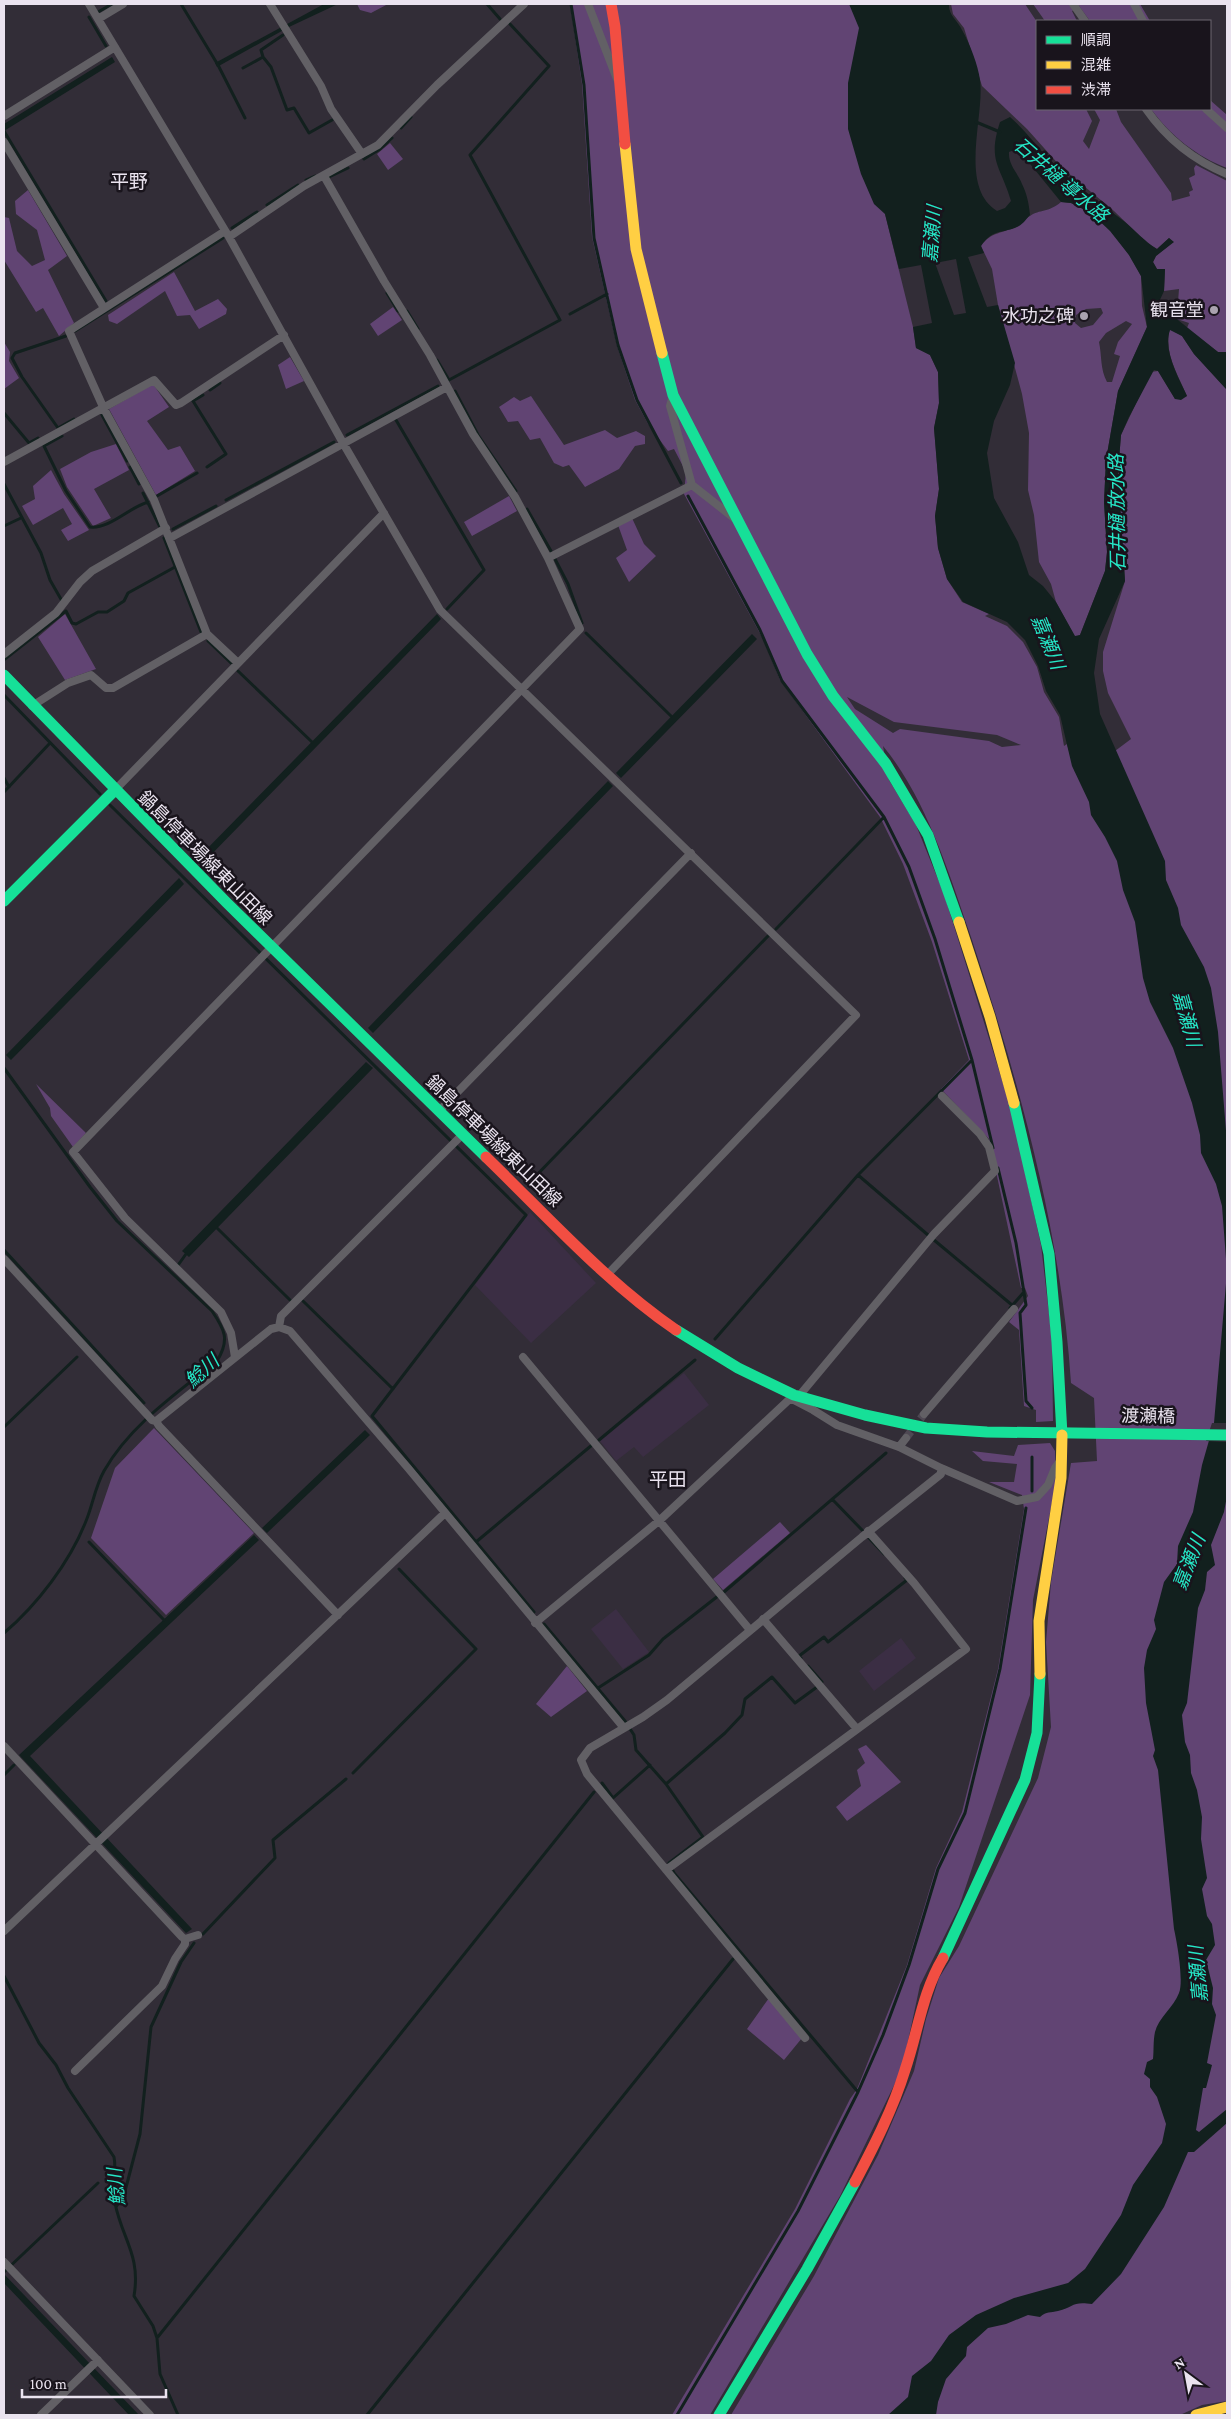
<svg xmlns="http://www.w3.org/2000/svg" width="1231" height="2419" font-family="'Crimson Pro','Noto Sans JP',serif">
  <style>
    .built { fill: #3b2e44 }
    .green { fill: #614473; fill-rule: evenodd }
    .water { fill: #12201e; fill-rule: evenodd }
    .pier { fill: #322d37 }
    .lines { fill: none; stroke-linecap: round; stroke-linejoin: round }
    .stream { stroke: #12201e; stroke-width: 3 }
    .street-tunnel { stroke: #4e4853; stroke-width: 8; stroke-dasharray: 8 4; stroke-linecap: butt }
    .street { stroke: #626065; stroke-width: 8 }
    .fast { stroke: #16e098; stroke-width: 11 }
    .slow { stroke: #ffcf43; stroke-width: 11 }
    .jam { stroke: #f24e42; stroke-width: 11 }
    .poi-dot { fill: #aaa3af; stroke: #19141c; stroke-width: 2 }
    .labels { text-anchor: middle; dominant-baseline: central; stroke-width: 5; stroke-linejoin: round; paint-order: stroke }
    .poi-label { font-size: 18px; fill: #eae3ef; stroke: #19141c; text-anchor: end }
    .street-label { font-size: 18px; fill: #eae3ef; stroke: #19141c }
    .water-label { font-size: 19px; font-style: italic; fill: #25e6c6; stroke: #19141c }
    .neighbourhood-label { font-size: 19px; fill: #eae3ef; stroke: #19141c }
  </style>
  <rect width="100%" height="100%" fill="#322d37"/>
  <path class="built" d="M530,1212L596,1283L531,1343L475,1285Z
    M684,1373L709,1405L643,1457L634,1447L616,1461L600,1441Z
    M616,1609L649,1652L623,1669L591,1629Z
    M901,1638L916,1658L874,1691L859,1671Z"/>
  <path class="green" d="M357,4H388L371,13L360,10Z
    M570,4H879L885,214L913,327L916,348L930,355L938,372L939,403L934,428L939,489L935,516L938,548L947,579L962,602L989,614L985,616L1007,626L1023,642L1037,667L1044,692L1059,717L1064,746L1067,744L1075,772L1115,751L1131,739L1108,693L1103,671V652L1125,581L1118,472L1121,435L1151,372L1158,371L1175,399L1187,396C1178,375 1163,351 1170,329L1182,336L1194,354L1227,390V2401L1202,2405L1180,2415H731L814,2276L878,2155L914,2071L926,2019L939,1978L959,1946L1038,1778L1051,1727L1046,1642L1051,1582L1071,1463L1097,1461L1094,1398L1071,1383C1061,1231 1019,1082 971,937C949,873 926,798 883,746L889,780L916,825L944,894L1011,1109L1041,1245L1052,1339L1053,1421L1036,1422V1410L1024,1406L1019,1330L1009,1322L1028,1296L1025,1288H1021L989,1139L941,1089L969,1060L932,942L903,864L880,817L780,680L763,639L684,494L686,472L674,449L668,451L648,424L635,400L617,346L592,237L582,84ZM847,697L894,722L997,735L1021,745L1002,747L989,741L900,729L893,733L855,709Z
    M951,4H1025L1037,22V109H1086L1092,121L1083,141L1089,149L1100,120L1094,109H1116L1121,122L1171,193L1172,201L1190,196L1189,192L1193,190L1189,178L1195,175L1194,168L1196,165L1227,181V352H1218L1187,328L1189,323L1177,319L1185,311V306L1178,302L1179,289L1164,291L1165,270L1157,269L1153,262L1156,256L1173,242L1169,238L1157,249L1147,243L1114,211L1061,167L1027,129L982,86L964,28L953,14Z
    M1033,4H1140L1150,21H1090L1079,6L1072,11L1077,21H1045Z
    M1210,100L1227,115V168C1197,157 1170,135 1151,109H1210Z
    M390,143L403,159L388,170L377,154Z
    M28,190L67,256L48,270L74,323L59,336L43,308L36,312L4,260V217L9,218L17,251L32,266L45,260L37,230L16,214L15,201Z
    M1061,202L1071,203L1091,213L1111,231L1129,255L1141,276L1142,306L1147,327L1118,391L1106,460L1104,502L1107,552L1105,571L1080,635L1075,637L1056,602L1051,584L1039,562L1034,515L1028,490L1029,433L1022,394L998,305L992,269L981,246C990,232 1004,233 1018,226C1022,224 1025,218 1030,216C1040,209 1048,213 1061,202ZM1101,308L1103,313L1093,325L1081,328L1075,323L1076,315L1086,309ZM1126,321L1132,324L1118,342L1114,354L1120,356L1112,382H1107C1100,369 1102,356 1099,342L1106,333Z
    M174,272L195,311L218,299L227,309L226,314L199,329L190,315L177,316L165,291L117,324L109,321L108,315Z
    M393,307L402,320L378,336L370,324Z
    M4,342L10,352L9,361L19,378L4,389Z
    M290,357L304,381L286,389L278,365Z
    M153,384L169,407L147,421L168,450L180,446L195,471L156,495L109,409Z
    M531,396L564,445L605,430L617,438L636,431L645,436V444L635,446L619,469L585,487L569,465L563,467L554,463L540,438L530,440L518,421L508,422L499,407L514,397L520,401Z
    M116,444L129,470L94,489L111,518L93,526L67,487L60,469L91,452Z
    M51,470L64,494L89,530L68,541L61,530L72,524L63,508L33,525L22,506L35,499L33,486Z
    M509,496L517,511L472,536L464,522Z
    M632,518L644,544L656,556L629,582L616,558L627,550L618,525Z
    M65,614L96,669L65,680L38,637Z
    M36,1084L86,1133L73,1147L51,1116L50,1108Z
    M154,1428L254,1533L166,1615L91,1538L115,1468Z
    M1050,1443L1055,1451L1056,1482L1033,1600L1030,1695L959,1907L920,1985L902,2069L840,2196L710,2415H672L795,2209L850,2099L857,2089L907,1965L936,1868L962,1812L998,1669L1024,1509L1022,1495L989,1482H1014L1017,1464L983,1461L972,1451L1014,1456L1018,1445Z
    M780,1522L790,1533L723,1590L713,1579Z
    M567,1666L587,1691L551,1717L536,1704Z
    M866,1745L901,1782L847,1821L836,1807L861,1786L857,1770L865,1763L858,1749Z
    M769,1998L802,2038L784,2060L747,2029Z"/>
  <path class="water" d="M324,4H338L289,27L217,67L215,63Z
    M849,4H949C948,15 958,21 962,30C970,44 978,65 980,80C985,116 958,187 997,211L1005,208L1011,201C1001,166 987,162 1000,122L1010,117C1024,129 1034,143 1047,157C1070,182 1098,201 1125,222C1136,231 1144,241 1157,249L1169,238L1174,242L1156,256L1153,262L1157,269H1165L1164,291L1158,304L1218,352H1227V390L1194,354L1182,336L1170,330C1163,351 1178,376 1187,396L1181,400L1175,399L1158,371L1154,370L1129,417L1121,435L1118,472L1125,581L1099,639L1094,673L1100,714L1165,861L1166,880L1178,908L1181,925L1204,967L1211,988L1218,1032L1227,1143V1496L1224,1512L1211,1545L1215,1565L1207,1572L1205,1590L1198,1608L1187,1703L1182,1715L1185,1742L1190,1755L1191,1773L1197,1790L1202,1817L1201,1839L1207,1878L1202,1889L1207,1916L1212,1924L1215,1945L1206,1960L1213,1988L1212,2004L1216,2015L1207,2063L1212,2065L1206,2088H1203L1196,2130L1199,2132L1227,2109V2123L1194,2152H1188L1164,2207L1121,2274L1092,2304C1072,2301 1074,2307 1058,2311C1050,2313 1047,2311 1040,2317L1028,2315L1006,2324L988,2328L967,2347L966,2356L946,2379L938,2402L936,2415H888L908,2397L912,2376L931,2361L949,2335L976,2315L1014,2298L1068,2283L1085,2269L1121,2215L1133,2185L1162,2143L1166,2124L1157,2097L1150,2087V2079L1144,2074L1147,2062L1153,2059C1154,2051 1153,2041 1155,2032C1158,2018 1174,2007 1179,1993C1184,1981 1177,1942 1174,1929L1158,1770L1153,1756L1155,1750L1146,1703L1144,1668L1147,1650L1156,1629L1154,1620L1164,1582L1177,1564L1178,1546L1193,1512L1202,1465L1214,1423L1227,1272L1222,1206L1216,1184L1201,1153L1200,1135L1192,1103L1173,1048L1150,1002L1143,978L1135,922L1123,890L1117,861L1105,837L1091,815L1089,802L1072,766L1060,715L1046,691L1038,666L1025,640L1007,622L963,602L947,579L938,548L935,516L939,489L934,428L939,403L938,372L930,355L916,348L913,327L932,323L921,265L899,269L885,214L874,204L861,174L848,129V83L859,28ZM1014,150L1022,154L1061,202L1071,203L1091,213L1110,231L1129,255L1141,276L1147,327L1118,391L1106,460L1104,502L1107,552L1105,571L1080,635L1075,636L1056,602L1043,586L1029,575L1018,542L994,498L987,453L994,421L1010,385L1015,363L998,305L987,307L968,257L984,253L981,246C993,228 1004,234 1019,226C1023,224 1027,218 1030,215C1029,204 1027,194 1022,184C1018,173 1008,165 1009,152ZM956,259L966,313L954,315L935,263Z
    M112,57L115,62L4,131V124Z
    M437,614L441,619L203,863L198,858Z
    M752,634L757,639L621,778L616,773Z
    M608,781L613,786L373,1033L368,1028Z
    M179,878L184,884L11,1060L6,1055Z
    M366,1062L373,1068L189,1257L182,1251Z
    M365,1430L370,1435L267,1533L262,1528Z
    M254,1535L259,1540L30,1756L192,1929L186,1933L19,1755Z
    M4,2274L139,2415H129L4,2283Z"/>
  <path class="pier" d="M1212,1423H1227V1442L1206,1441Z"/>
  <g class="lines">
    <path class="stream" d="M181,4L218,65L245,118
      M487,4L500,19
      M571,4L584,85L594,238L618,345L637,400L681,483
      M98,12L112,4
      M89,17L106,46
      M283,35L261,50L263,57L271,67L287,110L294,108L309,133L332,120
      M243,68L263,57
      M976,122L1000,132
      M401,128L411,117
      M4,131L106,301
      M364,159L380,149L392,138
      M329,177L348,168
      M306,180L315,176
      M267,205L298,185
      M232,228L257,212
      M387,293L398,311
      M407,311L418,329
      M570,314L607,294
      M75,331L223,238
      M66,336L15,353L12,358L22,377L58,428L74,419
      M437,360L449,380L560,320L470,155L549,66L510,24
      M210,390L220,383
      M455,391L478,435L516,491
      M203,395L193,401L226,454L207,467
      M4,413L29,443L38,438
      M102,415L127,461
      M396,420L484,570L447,609
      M347,435L438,386
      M62,436L44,446L66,491L90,527C110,529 128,508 148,502
      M130,467L139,484
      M4,484L41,553L50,580L62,601
      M143,493L160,527
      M157,496L197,473
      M688,496L760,630L782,681L884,817L909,867L935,939L972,1060L993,1148
      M226,500L334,442
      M527,509L551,551
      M4,526L21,518
      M173,529L216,506
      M164,538L201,632
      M555,559L568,584L582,623
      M586,633L671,716
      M208,641L231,663
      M5,659L66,611L72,623L76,624L98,612H107L124,601L128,593L175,567
      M238,671L312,742
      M4,695L100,794
      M4,778L9,787
      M4,792L50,743
      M110,805L526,1215L372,1416L534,1612
      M776,929L884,817
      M4,1068L90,1187L117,1221L212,1311C225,1330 230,1340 217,1361C177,1393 130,1425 104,1471C95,1487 93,1504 86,1521C70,1562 37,1605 4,1633
      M998,1168L1016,1243L1026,1305L1020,1313L1026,1401L1032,1408
      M858,1175L928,1235
      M529,1183L769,935
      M217,1228L290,1300
      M934,1240L1012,1305
      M4,1250L144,1403
      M176,1268L186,1254
      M303,1301L393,1389
      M1010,1308L1024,1292
      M715,1339L858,1175L971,1061
      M4,1427L77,1357
      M599,1440L695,1360
      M1032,1491V1457
      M832,1499L862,1530
      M869,1538L884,1554
      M89,1542L164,1620
      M476,1542L592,1445
      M724,1592L886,1453
      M544,1624L625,1721L634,1735L636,1750L666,1784L703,1837L669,1863L674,1873L858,2092
      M801,1658L799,1656L824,1637L828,1642L907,1580L905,1578
      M808,1666L822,1682
      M598,1688L649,1655L663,1639L718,1596
      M353,1773L476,1649L399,1569
      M4,1775L14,1765
      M602,1783L613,1798L650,1765
      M666,1784L725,1733L742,1715L745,1699L772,1677L795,1703L817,1687
      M203,1934L275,1858L273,1840L346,1779
      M4,1976L39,2043L56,2065L68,2088L114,2157C117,2172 112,2187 115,2203C122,2239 141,2255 134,2296L153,2326L157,2338L160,2374L178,2415
      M116,2207L124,2195L140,2134L151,2027L181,1962L194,1943
      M4,2272L98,2183
      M157,2338L594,1792
      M367,2415L733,1959
      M677,2415L798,2211L858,2092L883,2035L909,1965L938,1869L965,1813L1000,1669L1026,1508"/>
    <path class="street-tunnel" d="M906,1438L924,1414"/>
    <path class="street" d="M89,4L229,237L343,443L440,610L856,1015L607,1275
      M270,4L321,86L331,109L362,154
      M588,4L617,79
      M1073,4L1085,21
      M1134,4L1143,21
      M98,19L123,4
      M1146,109C1167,139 1193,160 1227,174
      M1206,109L1227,128
      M4,116L115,47
      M4,142L104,308
      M225,231L69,331L104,409L154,500L207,634L238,663
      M229,237L304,186L378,145L437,85L524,4
      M673,395L670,406L692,485L734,518
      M4,462L154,380L176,405L181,403L284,335
      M170,538L447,387
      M548,558L692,485
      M4,654L56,613L80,582L92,571L166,528
      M32,706L68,683L91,675L106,688H113L207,634
      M114,791L384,513
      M439,1111L691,853
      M4,1259L152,1420L156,1421L271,1329L279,1327L290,1331L408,1468L624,1728
      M279,1327L281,1316L463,1134
      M235,1357L231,1333L221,1312L125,1218L73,1152L580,629L548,558L515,497L473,434L430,355L384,281L324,176
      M523,1357L750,1630
      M799,1396L934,1234L995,1171L989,1147L980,1134L942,1096
      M790,1398L813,1410L837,1425L899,1447L941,1468L1017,1501L1037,1497L1048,1485L1055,1468L1061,1460
      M924,1414L1014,1309
      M156,1421L159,1426L338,1615
      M899,1447L906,1438
      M763,1619L857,1729
      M535,1623L660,1520L794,1395
      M4,1746L182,1937L185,1939L198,1935
      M666,1870L966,1649L914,1583L868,1531
      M4,1931L445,1513
      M805,2038L587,1774L581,1760L590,1748L643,1717L667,1700L862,1537L941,1474V1468
      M75,2071L162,1986L175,1959L185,1944V1939
      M4,2262L150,2415
      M41,2415L98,2360"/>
    <path class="fast" d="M662,353L673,395L807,654L833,696L886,764L928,835L959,922
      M4,675L227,903L486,1157
      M4,901L114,791
      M1014,1103L1049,1254L1057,1342L1062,1435
      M676,1330L738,1368L794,1395L865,1415L926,1428L987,1432L1227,1435
      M943,1958L1025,1780L1037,1733L1040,1674
      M719,2415L807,2269L855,2182"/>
    <path class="slow" d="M625,144L636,249L662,353
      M959,922L990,1017L1014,1103
      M1040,1674L1039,1621L1061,1478L1062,1435
      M1196,2415L1227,2407"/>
    <path class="jam" d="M611,4L615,27L625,144
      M486,1157C547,1216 606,1282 676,1330
      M855,2182C874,2146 893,2109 905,2070C918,2032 922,1993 943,1958"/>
  </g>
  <g class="poi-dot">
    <circle cx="1214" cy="310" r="5"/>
    <circle cx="1084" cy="316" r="5"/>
  </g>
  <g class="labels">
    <g class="poi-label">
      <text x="1204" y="310">観音堂</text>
      <text x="1074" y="316">水功之碑</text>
    </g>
    <g class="street-label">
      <text transform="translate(205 858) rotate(45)">鍋島停車場線東山田線</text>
      <text transform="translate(494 1141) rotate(44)">鍋島停車場線東山田線</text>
      <text transform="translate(1148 1416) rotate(1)">渡瀬橋</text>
    </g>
    <g class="water-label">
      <text transform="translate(1061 180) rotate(41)">石井樋 導水路</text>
      <text transform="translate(932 234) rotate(-85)">嘉瀬川</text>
      <text transform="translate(1117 513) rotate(-91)">石井樋 放水路</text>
      <text transform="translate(1048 642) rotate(68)">嘉瀬川</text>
      <text transform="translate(1187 1019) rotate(75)">嘉瀬川</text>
      <text transform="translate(202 1371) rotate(-42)">鯰川</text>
      <text transform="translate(1189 1562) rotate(-69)">嘉瀬川</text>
      <text transform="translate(1198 1974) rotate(-95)">嘉瀬川</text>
      <text transform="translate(116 2187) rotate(-95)">鯰川</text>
    </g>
    <g class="neighbourhood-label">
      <text x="129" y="181">平野</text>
      <text x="668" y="1479">平田</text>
    </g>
  </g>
  <rect width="1231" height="2419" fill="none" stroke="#eae3ef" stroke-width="10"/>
  <rect x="1036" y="20" width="175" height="90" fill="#19141c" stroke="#6d6770"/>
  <rect x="1046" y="36" width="25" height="8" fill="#16e098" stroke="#6d6770"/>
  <text x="1081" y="45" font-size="15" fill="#eae3ef">順調</text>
  <rect x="1046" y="61" width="25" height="8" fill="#ffcf43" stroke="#6d6770"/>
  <text x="1081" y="70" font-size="15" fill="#eae3ef">混雑</text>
  <rect x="1046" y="86" width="25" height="8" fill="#f24e42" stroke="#6d6770"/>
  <text x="1081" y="95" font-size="15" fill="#eae3ef">渋滞</text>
  <g transform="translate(1186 2374) rotate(328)" stroke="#19141c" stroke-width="4" paint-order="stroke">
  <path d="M0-4L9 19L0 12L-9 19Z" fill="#eae3ef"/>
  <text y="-8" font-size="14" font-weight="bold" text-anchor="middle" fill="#eae3ef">N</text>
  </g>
  <path d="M22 2389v8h144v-8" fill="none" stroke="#eae3ef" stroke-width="2.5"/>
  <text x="30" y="2389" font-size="15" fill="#eae3ef" stroke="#19141c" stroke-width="4" paint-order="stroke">100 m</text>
</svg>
